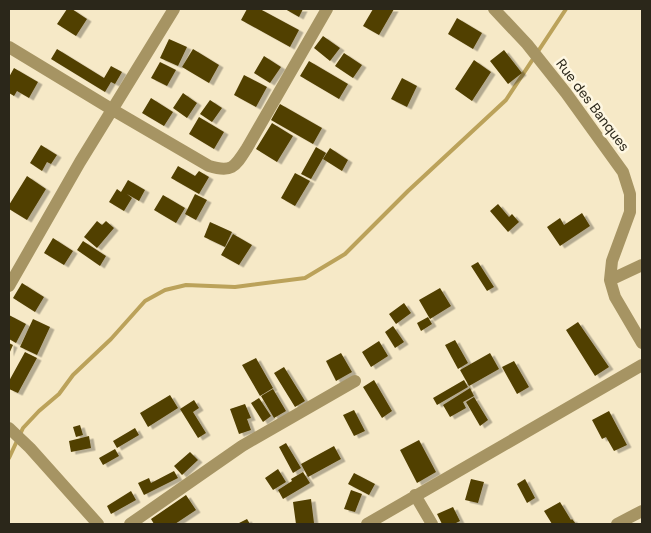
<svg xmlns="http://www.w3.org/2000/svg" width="651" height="533" font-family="'DM Sans',sans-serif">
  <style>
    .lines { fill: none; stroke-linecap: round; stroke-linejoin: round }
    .stream { stroke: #bba25a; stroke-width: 4 }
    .building { fill: #513f01; filter: url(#shadow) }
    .minor { stroke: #a69463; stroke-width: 12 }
    .labels { text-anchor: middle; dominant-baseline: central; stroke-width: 5; stroke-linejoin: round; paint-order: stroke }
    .street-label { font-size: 14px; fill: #2b271a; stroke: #fef7e2 }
  </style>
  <defs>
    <filter id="shadow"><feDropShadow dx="4.5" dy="2.5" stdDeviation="0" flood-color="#0004"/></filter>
  </defs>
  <rect width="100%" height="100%" fill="#f6e9c7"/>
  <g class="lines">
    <path class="stream" d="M9,458L23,428L39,411L59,394L73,375L111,339L145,301L165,290L186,285L235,287L305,278L345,254L408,191L506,100L566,9"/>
  </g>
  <path class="building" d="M67,9H72L87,19L76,36L57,24Z
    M247,9H260L299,30L290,47L241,20Z
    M285,9H303L299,17Z
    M373,9H394L379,35L363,26Z
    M457,18L482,33L473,49L448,34Z
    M323,36L340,48L330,61L314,48Z
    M169,39L187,47L178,66L160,58Z
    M57,49L104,78L111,66L122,72L115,84L111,82L105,92L51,59Z
    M193,49L219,65L209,83L182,67Z
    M504,50L522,73L508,84L490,61Z
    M344,53L362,65L353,78L335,66Z
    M264,56L281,67L270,83L254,73Z
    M474,60L491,72L472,101L455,89Z
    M309,61L348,84L339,99L300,76Z
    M160,62L176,70L167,86L151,78Z
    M14,68L38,82L29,98L17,91L14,96L9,93V77Z
    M244,75L267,87L256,107L234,95Z
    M402,78L417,86L407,107L391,99Z
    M183,93L197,103L187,118L173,108Z
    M151,98L173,112L164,126L142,113Z
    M210,100L222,108L212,122L200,114Z
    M280,104L322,128L313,144L271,120Z
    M199,117L224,132L214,149L189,134Z
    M272,123L293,136L277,162L256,149Z
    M41,145L57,155L51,164L47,162L42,171L30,163Z
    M316,147L326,153L311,179L301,174Z
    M330,148L348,160L342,171L323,159Z
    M178,166L195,176L199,171L209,177L199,194L171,178Z
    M295,173L310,181L295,206L281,198Z
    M27,176L46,189L27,220L9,209V205Z
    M128,180L145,190L139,201L127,194L132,198L124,211L109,202L117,189L121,192Z
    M195,194L207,200L196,220L185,214Z
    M163,195L185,208L176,223L154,210Z
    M498,204L509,217L512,214L519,222L508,232L490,211Z
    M582,213L590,226L560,246L547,227L560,218L564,225Z
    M97,221L102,225L106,221L114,228L97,248L84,237Z
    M210,222L232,232L225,247L204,237Z
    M233,234L252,245L239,265L221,255Z
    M53,238L73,251L64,265L44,253Z
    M83,241L106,256L100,266L77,250Z
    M478,262L494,287L487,291L471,266Z
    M22,283L44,297L35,312L13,298Z
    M440,288L451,306L430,319L419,300Z
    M404,303L411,313L396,324L389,314Z
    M9,315L26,324L16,343L9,339Z
    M428,317L432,324L421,331L417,323Z
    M33,319L50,327L37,355L20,347Z
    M578,322L609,367L595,376L566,330Z
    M393,326L404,342L395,348L385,332Z
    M455,340L468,363L458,369L445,345Z
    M379,341L388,356L371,367L362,352Z
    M9,343L13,345L9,354Z
    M25,352L37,358L18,393L9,389V381Z
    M341,353L352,372L336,381L326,361Z
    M490,353L499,369L469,386L460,370Z
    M256,358L273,388L260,396L242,365Z
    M514,361L529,387L517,394L502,367Z
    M284,367L305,401L295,407L274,373Z
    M374,380L392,411L382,418L363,387Z
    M464,380L468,387L437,405L433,398Z
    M470,388L474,396L463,402L466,408L450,417L443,405Z
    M273,389L286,411L274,418L261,396Z
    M170,395L178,408L148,427L140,413Z
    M474,397L488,420L480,426L466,402Z
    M259,398L271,416L263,422L251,403Z
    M194,400L199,408L193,412L206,433L198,438L180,409Z
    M245,404L251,418L247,419L251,430L239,434L230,409Z
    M354,410L365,431L354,436L343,415Z
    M609,411L627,445L614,451L606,437L602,439L592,420Z
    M80,425L83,435L76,437L73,427Z
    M135,428L139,435L117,448L113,441Z
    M89,436L91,448L71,452L69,441Z
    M419,440L436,472L417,483L400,450Z
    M286,443L301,468L293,473L279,447Z
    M334,446L341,459L308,477L301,464Z
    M115,449L119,456L103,465L99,458Z
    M190,452L198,460L182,475L174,466Z
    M278,469L286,482L273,490L265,478Z
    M174,471L178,478L144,495L138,483L149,478L151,483Z
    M303,472L310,483L283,499L278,490L292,481L291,479Z
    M354,473L375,484L369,495L348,484Z
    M471,479L484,482L478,503L465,500Z
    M525,479L535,498L527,503L517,484Z
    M351,490L362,494L355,512L344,509Z
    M131,491L136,500L111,514L107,506Z
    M186,495L196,510L175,524H154L151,519Z
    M311,499L314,523L296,524L293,502Z
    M560,502L571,520L572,519L576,524H552L544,511Z
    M453,507L460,521L454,524H442L437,514Z
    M247,519L250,524H237Z"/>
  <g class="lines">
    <path class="minor" d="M494,9L527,44L566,93L623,172L630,194V212L612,261L610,280L615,297L642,343
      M9,47L113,110L209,166C232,173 235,167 247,148L327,9
      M610,280L642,265
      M9,286L80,162L174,9
      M9,428L30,448L98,524
      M415,495L432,524
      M130,524L242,446L355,381
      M367,524L642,365
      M617,524L642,511"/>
  </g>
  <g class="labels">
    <g class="street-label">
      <text transform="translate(593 105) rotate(53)">Rue des Banques</text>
    </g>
  </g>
  <rect width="651" height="533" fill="none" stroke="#2b271a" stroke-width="20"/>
</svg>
